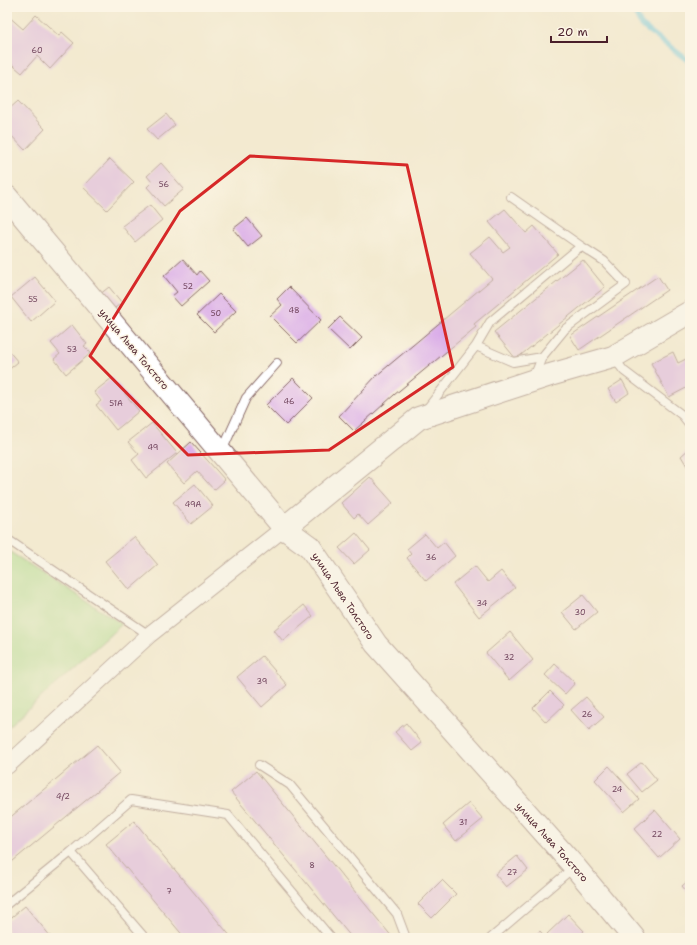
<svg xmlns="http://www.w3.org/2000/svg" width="697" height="945" font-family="'Shantell Sans',sans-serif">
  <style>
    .green { fill: #a7db8b; stroke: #787d5b }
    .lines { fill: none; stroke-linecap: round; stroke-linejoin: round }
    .stream { stroke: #65c5e3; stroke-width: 5.5 }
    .building { fill: #d9aae9 }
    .lane-casing { stroke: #856665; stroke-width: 10 }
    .street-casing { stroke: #856665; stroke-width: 18 }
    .secondary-casing { stroke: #856665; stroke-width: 24 }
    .lane { stroke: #fff; stroke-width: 8 }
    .street { stroke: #fff; stroke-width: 16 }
    .secondary { stroke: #fff; stroke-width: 22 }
    .marked { fill: none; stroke: #d62828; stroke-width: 3; stroke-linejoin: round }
    .labels { text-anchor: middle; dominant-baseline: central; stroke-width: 3; stroke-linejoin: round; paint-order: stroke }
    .number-label { font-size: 8px; fill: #6e425a }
    .street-label { font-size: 10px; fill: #4a1f2b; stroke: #fcf5e5 }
  </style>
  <rect width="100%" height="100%" fill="#fcf5e5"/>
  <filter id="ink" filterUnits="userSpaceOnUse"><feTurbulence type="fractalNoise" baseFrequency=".025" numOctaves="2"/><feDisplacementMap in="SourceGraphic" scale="8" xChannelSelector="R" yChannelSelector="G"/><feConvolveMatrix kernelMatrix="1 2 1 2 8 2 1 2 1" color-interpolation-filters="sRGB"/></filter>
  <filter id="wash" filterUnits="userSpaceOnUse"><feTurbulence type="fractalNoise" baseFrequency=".012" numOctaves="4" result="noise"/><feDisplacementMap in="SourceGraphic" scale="16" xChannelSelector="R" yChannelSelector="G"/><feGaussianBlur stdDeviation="0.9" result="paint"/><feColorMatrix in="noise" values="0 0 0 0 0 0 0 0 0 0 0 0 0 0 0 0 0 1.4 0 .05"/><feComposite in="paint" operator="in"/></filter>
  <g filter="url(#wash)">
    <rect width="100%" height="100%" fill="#f3ead0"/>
    <path class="green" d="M7,550L122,624L7,728Z"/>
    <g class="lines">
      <path class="stream" d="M632,7L641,25L690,62"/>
    </g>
    <g id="blocks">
      <path class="building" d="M7,15L23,29L36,15L59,36L62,32L74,43L50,69L37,56L22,73L7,60Z
        M18,101L45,129L25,150L7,131V111Z
        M166,114L175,125L157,140L147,129Z
        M110,159L134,182L107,210L83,187Z
        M161,163L184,189L164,206L147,187L152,182L147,176Z
        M150,205L162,220L135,242L122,226Z
        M505,209L526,233L534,226L558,254L474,324L476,327L394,395L354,431L339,416L376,376L492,279L470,253L490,237L503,252L510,247L489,222Z
        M247,218L262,236L248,247L233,229Z
        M183,259L197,275L200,271L209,281L181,306L172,296L177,292L164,276Z
        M583,260L605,287L516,359L494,332Z
        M658,276L667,290L579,350L570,336Z
        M35,277L55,301L31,322L11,297Z
        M109,287L122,303L112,310L99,295Z
        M289,287L321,320L297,343L270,316L282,305L277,299Z
        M219,294L236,311L214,332L197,315Z
        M340,317L362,338L350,350L328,329Z
        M72,325L87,344L84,346L91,353L66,374L54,359L60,354L51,343Z
        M7,349L18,362L7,371Z
        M673,352L678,363L690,357V386L669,397L651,363Z
        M112,378L139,411L116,430L96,405L101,401L94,392Z
        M293,378L313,398L286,425L266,405Z
        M622,380L629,393L616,402L608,389Z
        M152,423L177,453L146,478L132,460L139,454L128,442Z
        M191,442L225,480L214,490L197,471L184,483L167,464Z
        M690,448V471L681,456Z
        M370,477L393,503L368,525L358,514L354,518L341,503Z
        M195,484L213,506L191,524L173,502Z
        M356,533L370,550L354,564L339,548Z
        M425,534L437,548L444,542L455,556L426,581L407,558L411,554L407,549Z
        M134,537L158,565L129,590L105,561Z
        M475,566L488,582L501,571L515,588L479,617L453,584Z
        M583,595L597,612L576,629L562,612Z
        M304,605L313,616L283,641L274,630Z
        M510,632L533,660L509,681L486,653Z
        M262,656L287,685L262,707L237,677Z
        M555,664L575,683L565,694L545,675Z
        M550,691L564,705L546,722L533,708Z
        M586,697L604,717L589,730L571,710Z
        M406,723L422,743L412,751L395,732Z
        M97,745L120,772L7,866V820Z
        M642,762L657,780L642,792L627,774Z
        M609,766L639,799L624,812L595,780Z
        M256,771L393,938H352L231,792Z
        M469,803L483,819L456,841L443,825Z
        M655,810L680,839L659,858L634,829Z
        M134,821L232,938H185L106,844Z
        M517,856L528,870L506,887L495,874Z
        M690,879V896L682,886Z
        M442,880L456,894L432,918L418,904Z
        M25,906L52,938H7V921Z
        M568,914L584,931L577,938H551L547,934Z
        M540,931L546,938H533Z"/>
    </g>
  </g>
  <g filter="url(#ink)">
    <use href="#blocks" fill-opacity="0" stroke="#856665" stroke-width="1"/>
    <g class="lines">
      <defs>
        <path id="lane" d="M511,197L581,246L604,261L626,284L565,329L542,357L534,377
          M476,346L513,362L542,357
          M613,357L624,371L682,415L690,425
          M426,410L476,346L490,322L581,246
          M222,451L246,398L277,363
          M7,539L149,635
          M259,765L290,785L397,914L406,938
          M71,852L131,800L228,815L331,938
          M7,904L71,852L145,938
          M491,938L574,867"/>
        <path id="street" d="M7,766L149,635L284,528"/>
        <path id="secondary" d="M7,197L284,528L310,547L376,644L575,867L634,938
          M284,528L419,418L550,375L613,357L690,312"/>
      </defs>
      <use href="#lane" class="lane-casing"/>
      <use href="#street" class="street-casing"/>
      <use href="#secondary" class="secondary-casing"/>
      <use href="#lane" class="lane"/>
      <use href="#street" class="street"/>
      <use href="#secondary" class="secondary"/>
    </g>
  </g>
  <path d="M0 0H697V945H0ZM250,156L407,165L453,367L329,450L188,455L90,356L180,211Z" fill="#f3ead0" fill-opacity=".55" fill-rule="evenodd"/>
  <path class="marked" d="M250,156L407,165L453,367L329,450L188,455L90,356L180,211Z"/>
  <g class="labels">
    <g class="number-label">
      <text x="37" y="50">60</text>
      <text x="164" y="184">56</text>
      <text x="188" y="286">52</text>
      <text x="33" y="299">55</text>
      <text x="294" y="310">48</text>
      <text x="216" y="313">50</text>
      <text x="72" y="349">53</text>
      <text x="289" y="401">46</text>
      <text x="116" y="403">51А</text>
      <text x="153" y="447">49</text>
      <text x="193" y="504">49А</text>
      <text x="431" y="557">36</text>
      <text x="482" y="603">34</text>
      <text x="580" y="612">30</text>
      <text x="509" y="657">32</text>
      <text x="262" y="681">39</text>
      <text x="587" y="714">26</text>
      <text x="617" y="789">24</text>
      <text x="63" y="796">4/2</text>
      <text x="463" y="822">31</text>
      <text x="657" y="834">22</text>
      <text x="312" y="865">8</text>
      <text x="512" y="872">27</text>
      <text x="169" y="891">7</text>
    </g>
    <g class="street-label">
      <text transform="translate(134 349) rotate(50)">улица Льва Толстого</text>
      <text transform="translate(343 596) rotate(56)">улица Льва Толстого</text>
      <text transform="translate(552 842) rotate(48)">улица Льва Толстого</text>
    </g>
  </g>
  <rect width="697" height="945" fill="none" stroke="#fcf5e5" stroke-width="24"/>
  <path d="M551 36v6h56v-6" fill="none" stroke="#4a1f2b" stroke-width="2"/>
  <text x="557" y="36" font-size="12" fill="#4a1f2b" stroke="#fcf5e5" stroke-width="3" paint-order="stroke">20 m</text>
</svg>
